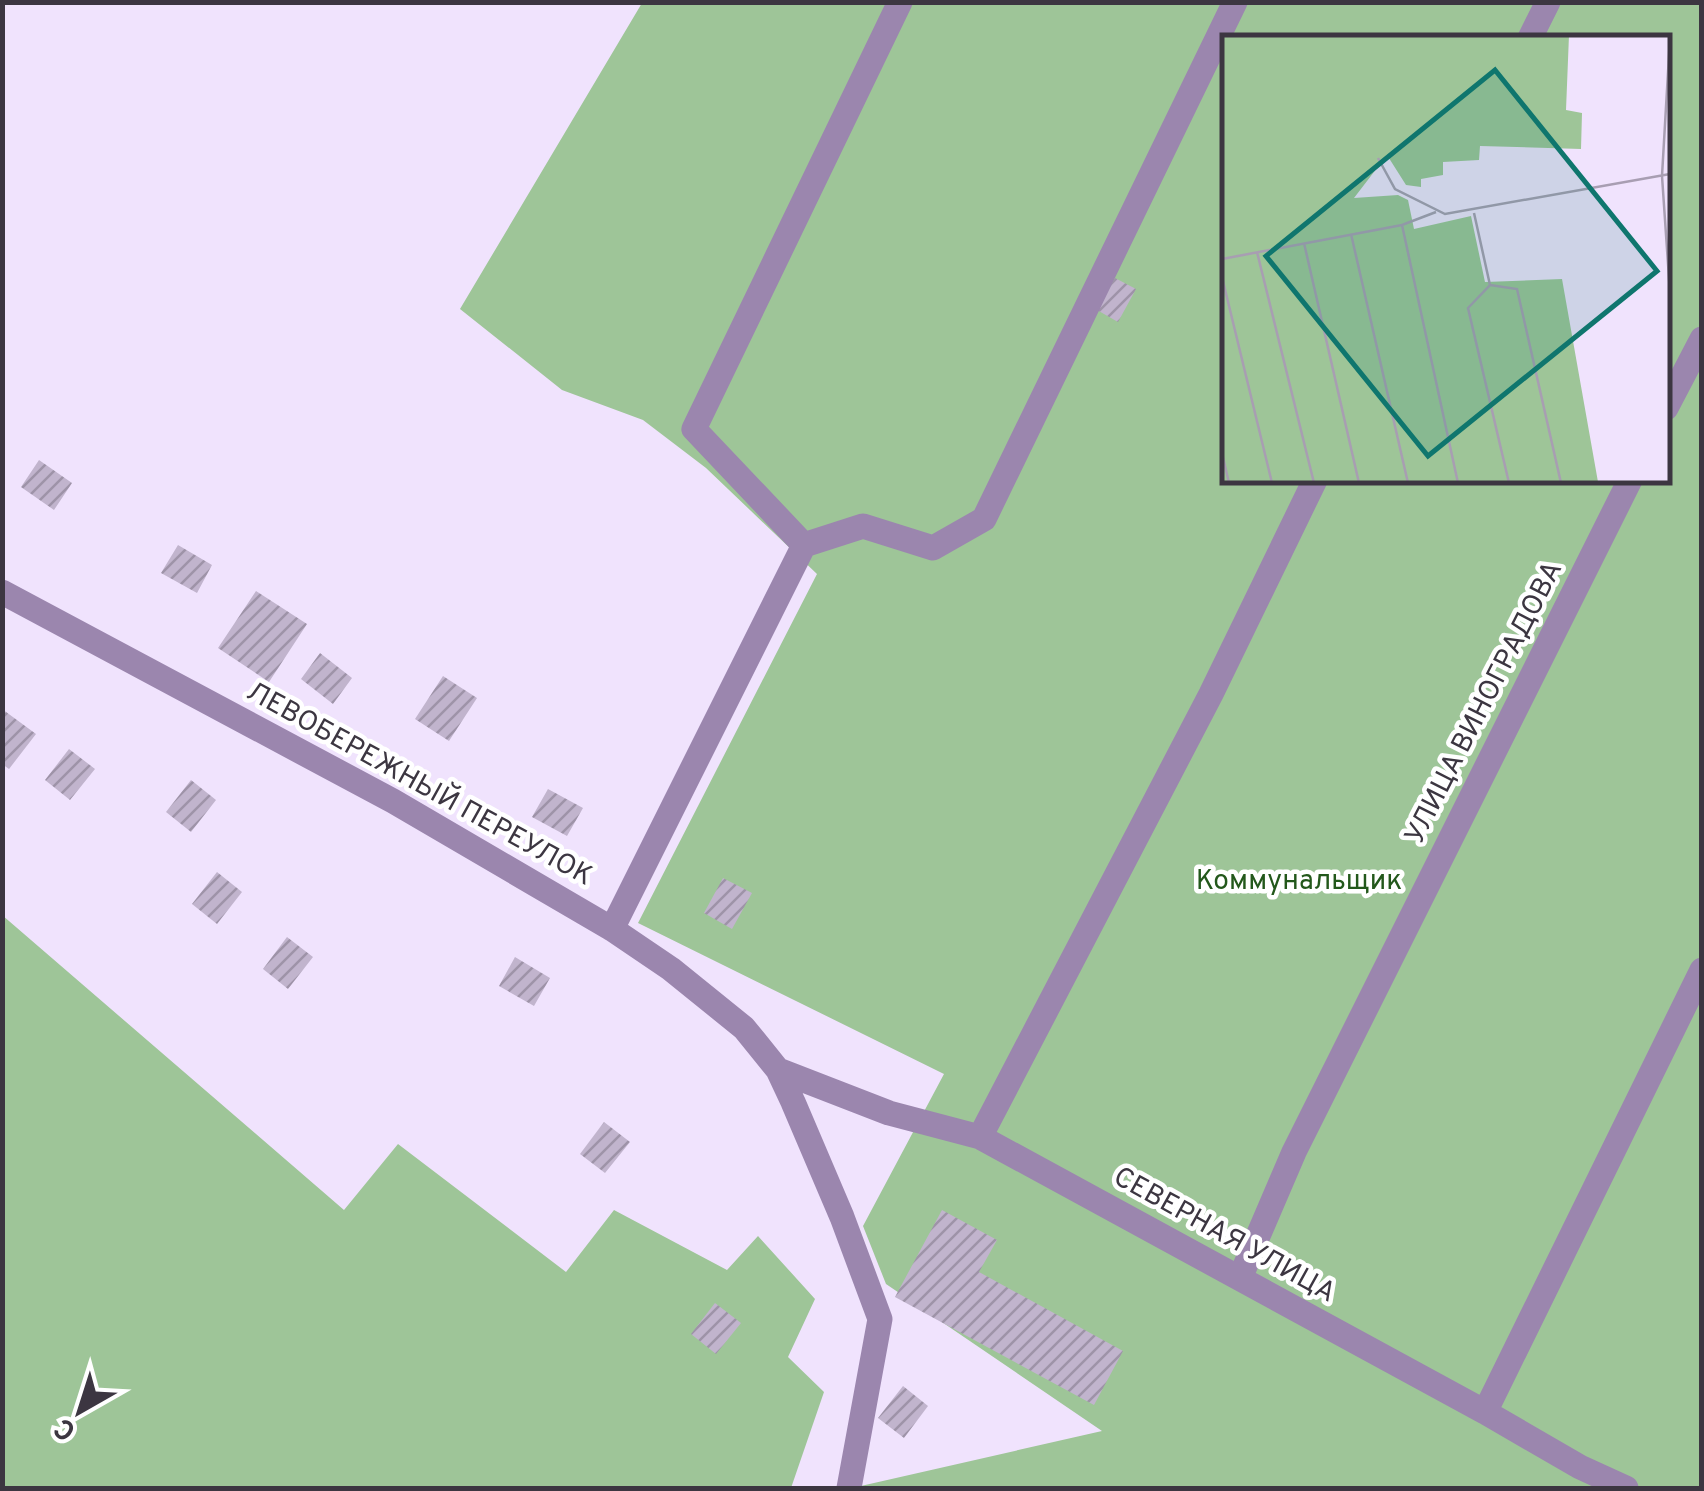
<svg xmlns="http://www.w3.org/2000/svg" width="1704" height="1491" font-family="Overpass,sans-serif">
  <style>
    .green { fill: #9ec598; fill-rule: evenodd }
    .building { fill: url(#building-hatch) }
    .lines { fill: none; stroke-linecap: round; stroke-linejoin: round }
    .minor { stroke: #9b86ae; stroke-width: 25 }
    .labels { text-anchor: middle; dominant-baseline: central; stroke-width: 9; stroke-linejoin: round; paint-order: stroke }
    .street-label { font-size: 28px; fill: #3c3641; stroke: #fff }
    .park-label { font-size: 28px; fill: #23581b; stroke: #fff }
    .inset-road { fill: none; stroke: #a89eb2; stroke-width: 2.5 }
    .view { fill: #0f766e; fill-opacity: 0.15; stroke: #0f766e; stroke-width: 5 }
    .inset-edge { fill: none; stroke: #3c3641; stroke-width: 5 }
  </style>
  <defs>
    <pattern id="building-hatch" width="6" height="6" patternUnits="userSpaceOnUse" patternTransform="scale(2.5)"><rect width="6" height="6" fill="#c1b4cd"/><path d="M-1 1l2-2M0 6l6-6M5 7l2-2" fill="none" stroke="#9e93a8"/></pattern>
  </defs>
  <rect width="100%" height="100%" fill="#f0e3fd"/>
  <path class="green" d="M642,3H1701V1488H852L1102,1431L886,1284L863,1226L944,1074L638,923L817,574L706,468L643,420L562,390L460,309ZM1224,38H1666V480H1224Z
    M2,915L344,1210L398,1144L566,1272L614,1210L727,1270L758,1236L815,1299L788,1357L824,1392L791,1488H3Z"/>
  <path class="building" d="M1115,278L1136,289L1118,322L1097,310Z
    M39,460L72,483L54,510L21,487Z
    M178,545L212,565L197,593L161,573Z
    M256,591L307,624L269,682L218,648Z
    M320,653L352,678L333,704L301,679Z
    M443,676L477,698L449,741L415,719Z
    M2,709L36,734L9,769L2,764Z
    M69,749L95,769L70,800L45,780Z
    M191,780L216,800L191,832L166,812Z
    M548,789L583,808L567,836L532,817Z
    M217,872L242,892L217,924L192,904Z
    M723,878L752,893L732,929L704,913Z
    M287,937L313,957L288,989L263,969Z
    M515,957L550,978L534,1006L499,986Z
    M604,1122L630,1142L605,1173L580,1154Z
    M942,1210L997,1240L979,1272L1123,1351L1094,1405L895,1297Z
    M715,1303L741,1323L716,1354L691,1334Z
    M903,1386L928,1406L904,1438L878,1418Z"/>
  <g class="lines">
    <path class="minor" d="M1530,38L1548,2
      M1666,408L1702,339
      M804,545L694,429L900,2
      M2,592L393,801L612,929L671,969L744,1028L778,1070L793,1102L842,1217L880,1319L849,1488
      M612,929L804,545L863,526L933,548L984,519L1235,2
      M778,1070L889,1113L980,1137L1485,1412L1580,1467L1626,1488
      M980,1137L1211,694L1315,480
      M1240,1278L1294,1152L1630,480
      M1485,1412L1702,970"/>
  </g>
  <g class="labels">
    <g class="street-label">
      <text transform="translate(1485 703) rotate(-63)">УЛИЦА ВИНОГРАДОВА</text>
      <text transform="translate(419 785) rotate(29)">ЛЕВОБЕРЕЖНЫЙ ПЕРЕУЛОК</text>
      <text transform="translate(1224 1236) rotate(29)">СЕВЕРНАЯ УЛИЦА</text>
    </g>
    <g class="park-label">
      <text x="1299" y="882">Коммунальщик</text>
    </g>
  </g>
  <g transform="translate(1222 35)">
    <rect width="448" height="448" fill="#f0e3fd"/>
    <path d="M0,0H347L344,75L360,78L359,114L258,111L257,125L221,127V140L199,144V152L184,150L165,120L132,163L176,160L186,165L192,194L249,181L263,247L340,244L376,447H0Z" fill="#9ec598"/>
    <path class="inset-road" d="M448,3L440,141L448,258M156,123L173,154L223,179L448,139M252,178L268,250L246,273L287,448M180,190L236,448M129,199L186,448M82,208L137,448M35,217L92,448M0,224L180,190L214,177M0,242L50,448M268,250L295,254L339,448M0,418L7,448"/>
    <path class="view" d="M273,35L435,236L206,421L44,221Z"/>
    <rect width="448" height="448" class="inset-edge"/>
  </g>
  <rect width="1704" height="1491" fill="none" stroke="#3c3641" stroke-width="10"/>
  <g transform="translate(80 1411) rotate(219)" stroke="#ffffff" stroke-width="8" paint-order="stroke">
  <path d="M0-8L18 38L0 25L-18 38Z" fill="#3c3641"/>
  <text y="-15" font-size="28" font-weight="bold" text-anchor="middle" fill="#3c3641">С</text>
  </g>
</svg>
